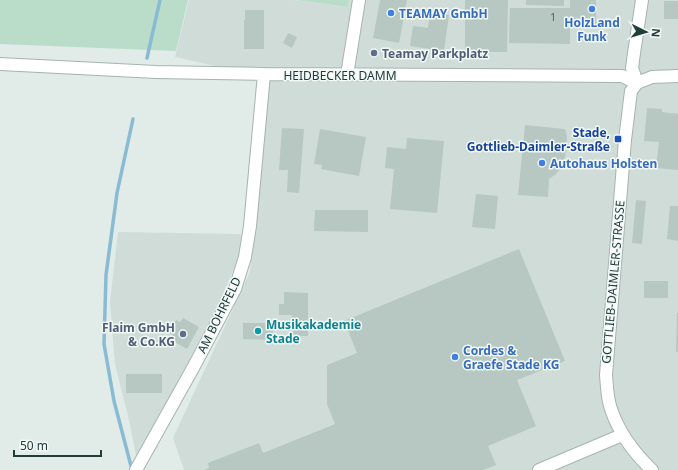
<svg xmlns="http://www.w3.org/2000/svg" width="678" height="470" font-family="'Noto Sans',sans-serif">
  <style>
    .built { fill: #d0dcd8 }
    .green { fill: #baddc9 }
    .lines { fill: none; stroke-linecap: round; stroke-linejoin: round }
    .stream { stroke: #89bbd2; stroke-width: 3.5 }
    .building { fill: #b7c7c2 }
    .street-casing { stroke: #a4b4b1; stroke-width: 14 }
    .street { stroke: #fff; stroke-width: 12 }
    .shop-dot { fill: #3f7fe0; stroke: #f2f8f6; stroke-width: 1.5 }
    .service-dot { fill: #5c6f8a; stroke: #f2f8f6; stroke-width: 1.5 }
    .transit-dot { fill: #1a4fb4; stroke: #f2f8f6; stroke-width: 1.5 }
    .culture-dot { fill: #0f9aa8; stroke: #f2f8f6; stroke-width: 1.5 }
    .labels { text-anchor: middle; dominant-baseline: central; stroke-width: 3; stroke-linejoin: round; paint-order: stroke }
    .number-label { font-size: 10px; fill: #46605c }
    .shop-label { font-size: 12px; font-weight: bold; fill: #366cbe; stroke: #f2f8f6; text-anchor: start }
    .service-label { font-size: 12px; font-weight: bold; fill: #4e5e75; stroke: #f2f8f6; text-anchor: start }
    .street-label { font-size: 12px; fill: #213d3a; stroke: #f2f8f6 }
    .transit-label { font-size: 12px; font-weight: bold; fill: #164399; stroke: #f2f8f6; text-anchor: end }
    .culture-label { font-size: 12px; font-weight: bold; fill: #0d838f; stroke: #f2f8f6; text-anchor: start }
  </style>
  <rect width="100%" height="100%" fill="#e1ece9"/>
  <path class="built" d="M189,0H293L348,7L349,0H678V470H184L173,438L250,272L268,78L175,57Z
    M118,232L240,234L243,241L236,264L217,308L164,407L136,456L130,424L115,364L110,302Z"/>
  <path class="green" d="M0,0H188L176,51L0,44Z
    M295,0H349L348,7Z"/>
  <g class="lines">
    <path class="stream" d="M147,58L160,0
      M131,466L114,401L104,344L106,275L117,193L133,119"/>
  </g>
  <path class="building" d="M380,0H407L399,43L373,38Z
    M465,0H508L507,52H465Z
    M526,0H564V6L526,5Z
    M570,0H596V27L570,26V44L509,43L510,8H570Z
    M664,1H678V19H664Z
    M245,10H264V49H244V20H245Z
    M430,12L449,15L444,51L410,46L413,26L428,28Z
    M288,33L297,37L292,48L283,43Z
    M647,108L662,109V112L678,114V170L656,168L659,142L644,141Z
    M525,125L565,129L567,137L565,157L561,168L556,174L549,179L548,197L518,195Z
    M282,128L304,129L299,193L287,192L288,170H279Z
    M320,129L366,137L359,176L321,169L322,165L314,164Z
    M407,138L444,141L437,213L390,209L394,169L385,168L387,147L406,149Z
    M476,194L498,196L495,229L472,227Z
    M636,200L646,201L642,244L632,243Z
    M670,206H678V241L667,239Z
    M315,210H368V232L314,231Z
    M519,249L565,361L517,380L536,426L488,446L496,465L483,470H204L209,468L208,463L259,443L263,453L335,424L327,404V365L357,353L344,321Z
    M644,281H668V298H644Z
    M284,292L308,293V336H291L292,315H279V304H284Z
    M677,313H678V352H676Z
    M183,318L199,327L187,349L171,340L173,335L169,333L176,320L180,322Z
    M243,323H273V340L243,339Z
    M126,374H162V393H126Z"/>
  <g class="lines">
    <defs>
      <path id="street" d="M0,64L156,72L264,74L622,76L637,83
        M347,75L359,0
        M637,83L632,68L634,53L642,0
        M136,470L193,368L235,289L245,257L250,226L264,74
        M539,470L622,435
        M652,470C634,453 619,433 611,409C607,398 607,386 606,375L625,140L631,91L637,83L652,77L678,76"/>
    </defs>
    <use href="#street" class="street-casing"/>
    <use href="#street" class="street"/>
  </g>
  <g class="shop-dot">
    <circle cx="592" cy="9" r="4"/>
    <circle cx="391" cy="13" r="4"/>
    <circle cx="542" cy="163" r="4"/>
    <circle cx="455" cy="357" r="4"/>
  </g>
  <g class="service-dot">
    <circle cx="374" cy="53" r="4"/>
    <circle cx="183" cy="334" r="4"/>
  </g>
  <rect class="transit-dot" x="614" y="135" width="8" height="8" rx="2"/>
  <circle class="culture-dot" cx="258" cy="331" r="4"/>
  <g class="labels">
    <g class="number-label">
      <text x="553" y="17">1</text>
    </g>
    <g class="shop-label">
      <text x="399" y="13">TEAMAY GmbH</text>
      <text x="592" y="22" text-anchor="middle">HolzLand<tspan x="592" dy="14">Funk</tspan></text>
      <text x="550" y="163">Autohaus Holsten</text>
      <text x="463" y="350">Cordes &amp;<tspan x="463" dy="14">Graefe Stade KG</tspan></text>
    </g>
    <g class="service-label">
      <text x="382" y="53">Teamay Parkplatz</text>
      <text x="175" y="327" text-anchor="end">Flaim GmbH<tspan x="175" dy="14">&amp; Co.KG</tspan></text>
    </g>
    <g class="street-label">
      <text x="340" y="75">HEIDBECKER DAMM</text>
      <text transform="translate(613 282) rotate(-85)">GOTTLIEB-DAIMLER-STRASSE</text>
      <text transform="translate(219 315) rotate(-64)">AM BOHRFELD</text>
    </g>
    <g class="transit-label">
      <text x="610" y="132">Stade,<tspan x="610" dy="14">Gottlieb-Daimler-Straße</tspan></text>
    </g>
    <g class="culture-label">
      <text x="266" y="324">Musikakademie<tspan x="266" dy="14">Stade</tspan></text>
    </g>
  </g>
  <g transform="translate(646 32) rotate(95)" stroke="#f2f8f6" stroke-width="3" paint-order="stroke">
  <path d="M0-3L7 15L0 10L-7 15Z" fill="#213d3a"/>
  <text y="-6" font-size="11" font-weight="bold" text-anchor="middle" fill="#213d3a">N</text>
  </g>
  <path d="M14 450v6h87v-6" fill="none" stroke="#213d3a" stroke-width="2"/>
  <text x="20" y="450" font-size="12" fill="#213d3a" stroke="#f2f8f6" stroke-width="3" paint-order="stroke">50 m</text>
</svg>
